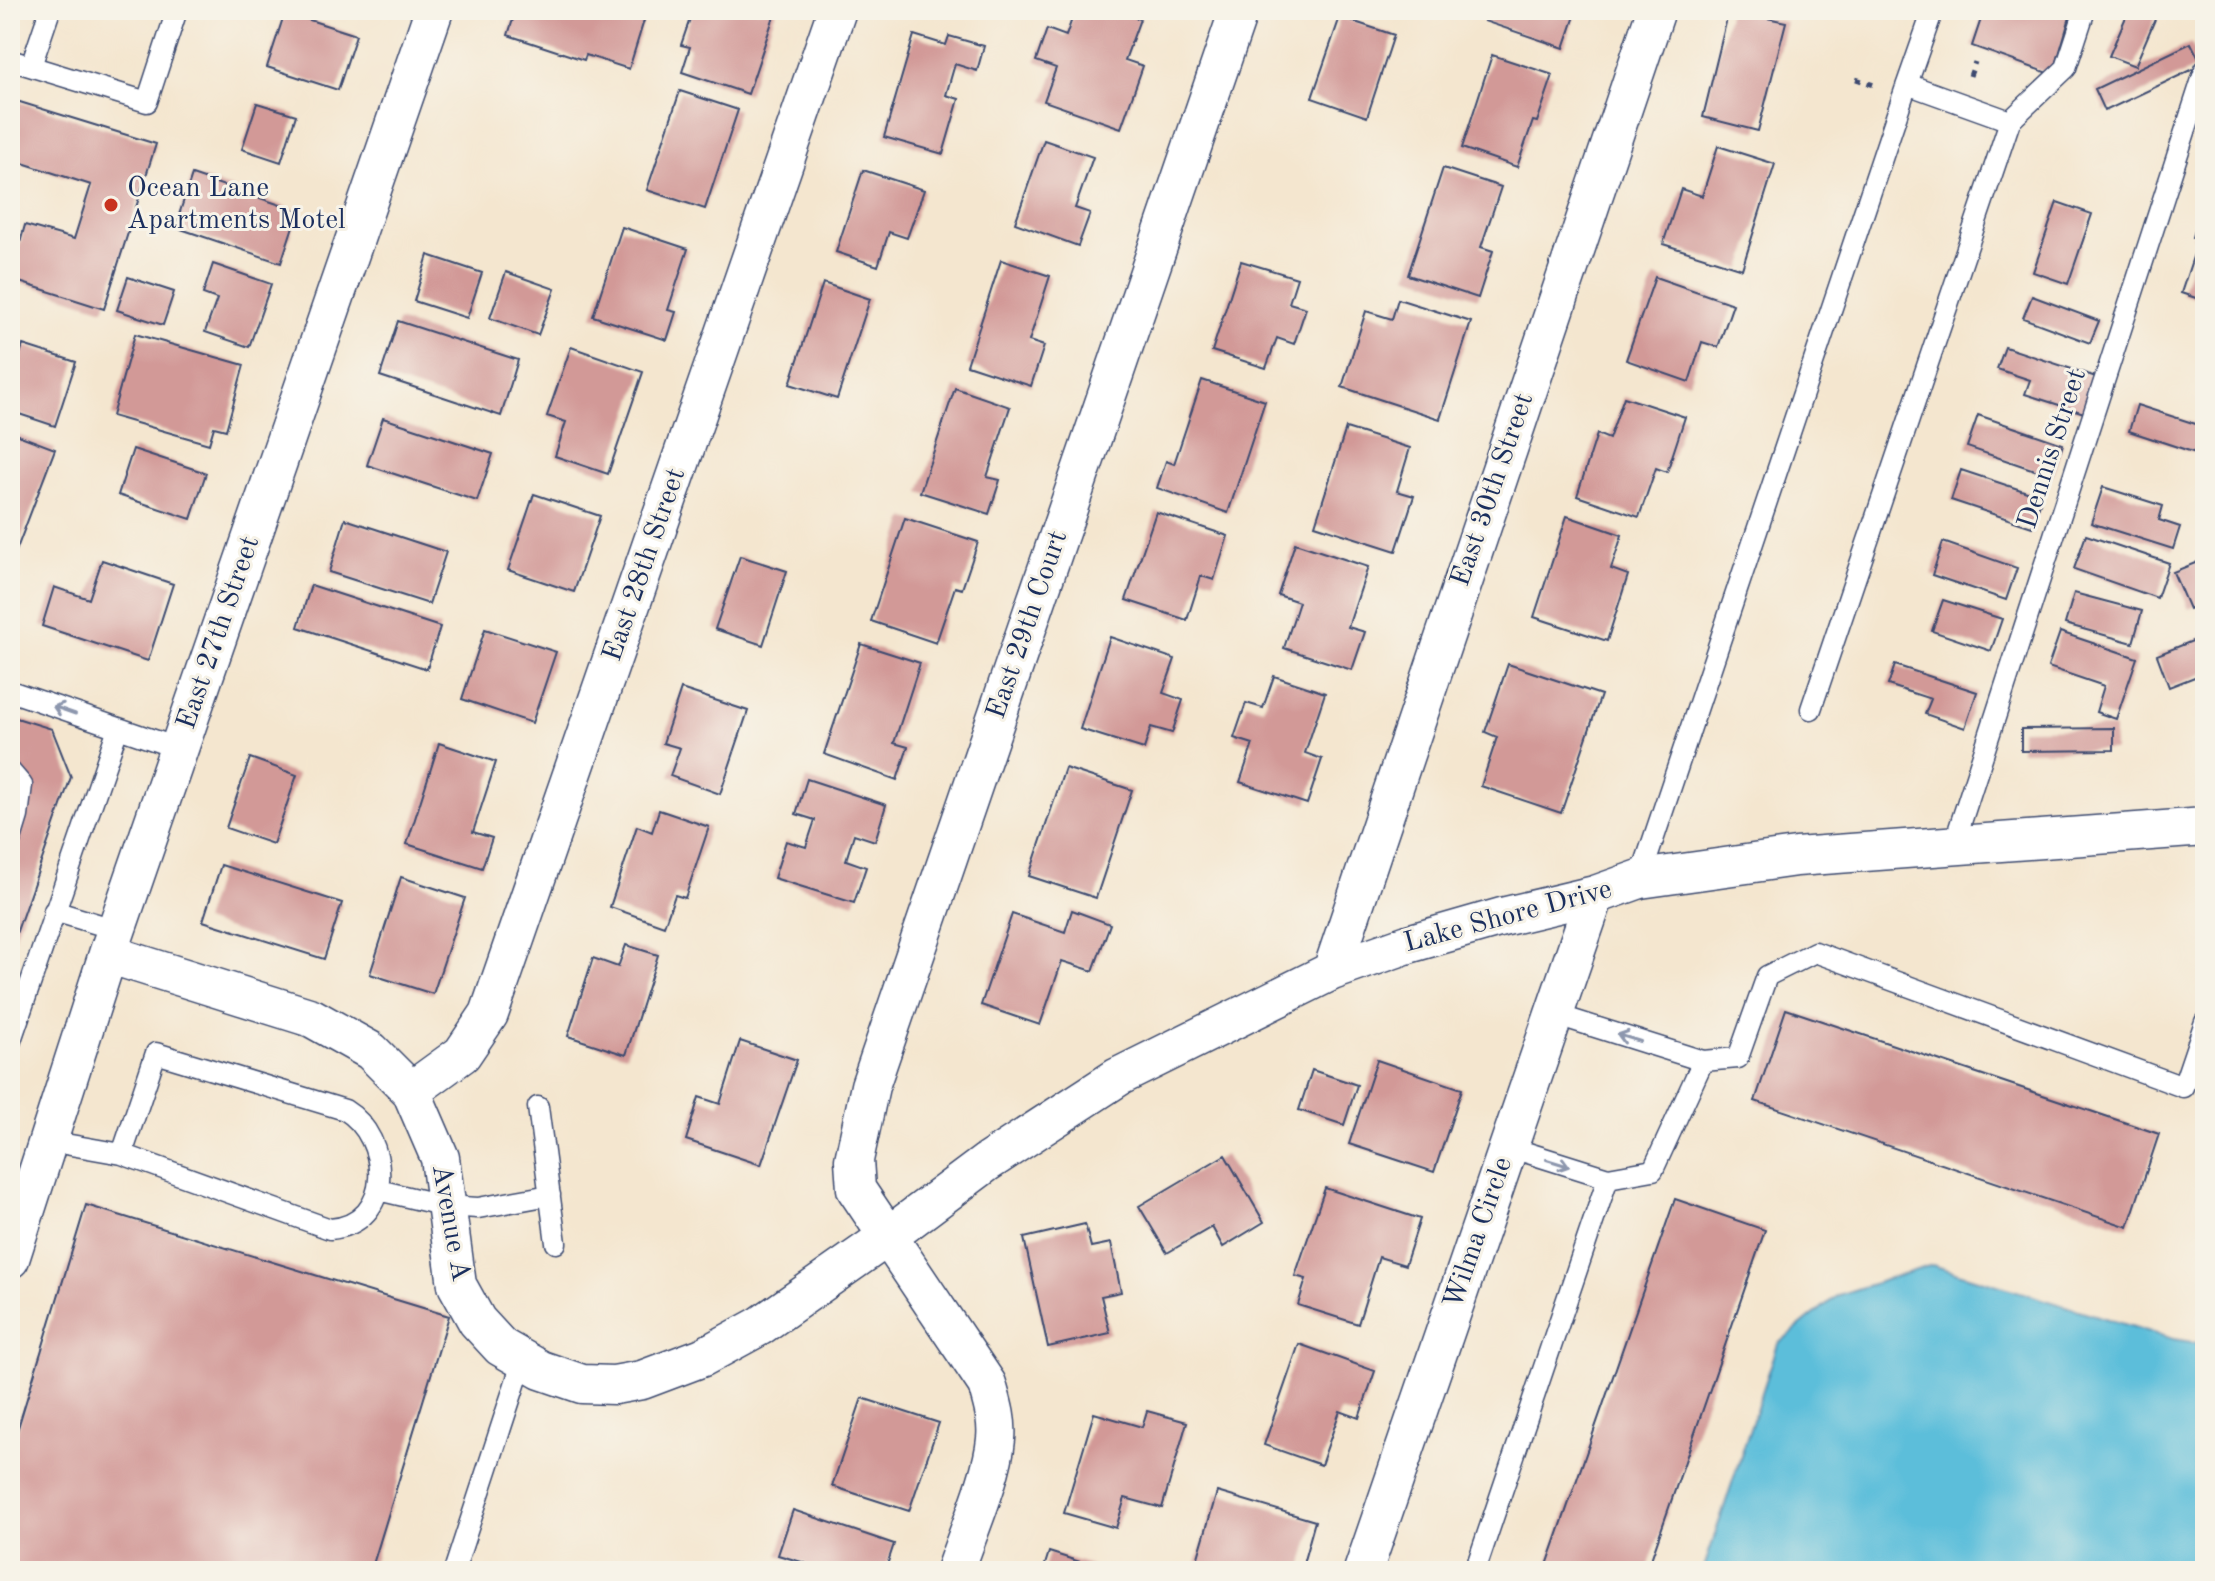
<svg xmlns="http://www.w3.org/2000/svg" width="2215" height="1581" font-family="'Old Standard TT',serif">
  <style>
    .water { fill: #5cbeda; stroke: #3c769c; stroke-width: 2 }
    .building { fill: #d29997 }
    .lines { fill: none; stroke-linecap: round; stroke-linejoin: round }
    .service-casing { stroke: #3c4a6f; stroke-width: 23 }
    .minor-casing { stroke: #3c4a6f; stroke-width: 41 }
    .path { stroke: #3c4a6f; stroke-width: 5; stroke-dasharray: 6 6; stroke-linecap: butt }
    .service { stroke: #fff; stroke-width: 20 }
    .minor { stroke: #fff; stroke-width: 38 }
    .oneway { stroke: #8d97ae }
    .poi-dot { fill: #c8321e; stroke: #f7f3e8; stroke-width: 3 }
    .labels { text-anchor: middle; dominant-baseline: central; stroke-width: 6; stroke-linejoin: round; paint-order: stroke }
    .poi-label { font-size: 28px; fill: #1b2f5e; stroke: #f7f3e8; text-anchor: start }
    .street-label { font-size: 28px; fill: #1b2f5e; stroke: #f7f3e8 }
  </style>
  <rect width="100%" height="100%" fill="#f7f3e8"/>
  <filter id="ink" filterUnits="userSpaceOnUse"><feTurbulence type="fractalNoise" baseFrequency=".0125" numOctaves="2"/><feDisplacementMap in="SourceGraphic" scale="16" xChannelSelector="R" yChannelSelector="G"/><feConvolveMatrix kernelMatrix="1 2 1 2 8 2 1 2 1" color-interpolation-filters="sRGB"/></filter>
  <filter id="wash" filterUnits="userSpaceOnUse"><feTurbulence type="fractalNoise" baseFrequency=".006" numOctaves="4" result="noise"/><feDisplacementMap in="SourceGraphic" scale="32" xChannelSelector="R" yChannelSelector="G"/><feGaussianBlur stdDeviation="1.8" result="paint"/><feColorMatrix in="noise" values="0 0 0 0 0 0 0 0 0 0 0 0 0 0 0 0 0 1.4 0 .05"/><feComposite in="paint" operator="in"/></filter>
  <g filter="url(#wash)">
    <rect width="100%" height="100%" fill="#f4e6cf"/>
    <path class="water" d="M1932,1265L2173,1339L2205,1344V1571H1703L1778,1344L1838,1295Z"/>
    <g id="blocks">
      <path class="building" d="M516,10H632L646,14L629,69L586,55L584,60L508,35Z
        M693,10H776L748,94L682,72L690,47L681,45Z
        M1075,10H1114L1140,19L1125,60L1143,66L1121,128L1044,101L1056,68L1036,61L1047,29L1066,36Z
        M1488,10H1577L1564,48L1484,21Z
        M1729,10L1786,22L1758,131L1703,117Z
        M1984,10H2072L2053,75L1972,46Z
        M2129,10H2159L2135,66L2109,56Z
        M285,12L356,35L338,90L267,67Z
        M1340,17L1394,35L1367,117L1312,98Z
        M914,35L946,45L949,36L984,46L977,71L955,64L946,95L959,99L943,154L884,137Z
        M2191,43L2202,65L2105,111L2095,89Z
        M1492,55L1553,75L1537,122L1533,121L1517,167L1462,148Z
        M680,91L738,110L705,209L647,190Z
        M10,99L156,144L104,309L10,279L25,225L74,239L91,185L10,159Z
        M257,103L296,115L281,162L242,149Z
        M1044,140L1093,157L1075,208L1090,213L1078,246L1015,223Z
        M1718,146L1775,164L1742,269L1663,244L1681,189L1702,196Z
        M1443,168L1501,187L1481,247L1493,251L1478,298L1408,275Z
        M863,170L924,190L907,238L889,232L878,266L836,252Z
        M192,175L298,211L281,263L175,227Z
        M2057,202L2092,214L2068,284L2033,272Z
        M2200,214L2205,216V241L2193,237Z
        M622,227L688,249L668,310L676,312L667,340L593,316Z
        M2197,245L2205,247V301L2181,293Z
        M428,255L482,273L467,318L414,301Z
        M1001,260L1050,276L1029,341L1044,346L1031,386L967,365Z
        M1241,261L1297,278L1289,303L1306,308L1294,344L1277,338L1266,368L1212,351Z
        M213,264L271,284L249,347L205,332L217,299L203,294Z
        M506,272L555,289L538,335L490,318Z
        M128,277L174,292L163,325L117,310Z
        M1655,277L1733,304L1718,347L1702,342L1689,382L1626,360Z
        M823,283L870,299L837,399L790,384Z
        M2032,296L2099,321L2090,343L2023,318Z
        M1398,299L1471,322L1440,419L1342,387L1366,311L1392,319Z
        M398,321L518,360L501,416L380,376Z
        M135,334L244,365L226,430L214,427L209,444L112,416Z
        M23,345L76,362L55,426L10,411V384Z
        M571,347L643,372L608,474L555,456L566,422L547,416Z
        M2005,347L2096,377L2084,413L2025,394L2030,380L1997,369Z
        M1202,380L1265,401L1228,513L1157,488L1166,461L1174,464Z
        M955,388L1010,407L987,477L1000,480L989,514L920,492Z
        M1624,397L1685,417L1667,472L1656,468L1639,517L1577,496L1597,434L1609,439Z
        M2137,405L2205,427V456L2129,431Z
        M1978,415L2063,444L2052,476L1967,447Z
        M383,418L493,454L477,501L367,465Z
        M1346,428L1410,448L1397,491L1414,496L1396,551L1315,525Z
        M10,432L55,449L10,567Z
        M133,449L206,473L191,519L118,495Z
        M1961,470L2042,497L2032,527L1951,500Z
        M2103,487L2163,506L2159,520L2180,527L2173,549L2091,523Z
        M534,494L600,516L574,592L508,570Z
        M1156,512L1228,536L1214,580L1201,576L1187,620L1126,600Z
        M1567,516L1622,535L1611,569L1628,575L1607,641L1534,617Z
        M905,518L978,542L962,589L955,587L936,643L871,621Z
        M345,519L446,552L429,604L329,572Z
        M2086,535L2169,563L2157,598L2074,569Z
        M1943,542L2017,568L2006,600L1932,575Z
        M1295,543L1368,567L1348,627L1365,632L1352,670L1284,648L1299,602L1278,595Z
        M740,556L787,571L763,645L715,629Z
        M2205,559V602L2189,609L2173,572Z
        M102,560L173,584L148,661L42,626L54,587L89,599Z
        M311,585L440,627L427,669L298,627Z
        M2074,593L2142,611L2133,643L2065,624Z
        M1943,600L2002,619L1991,651L1932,631Z
        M485,629L556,652L532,723L462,699Z
        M2060,632L2137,658L2116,719L2096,712L2104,686L2048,667Z
        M2205,636V673L2169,687L2157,655Z
        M1110,637L1175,659L1163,693L1183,700L1172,733L1151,727L1144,749L1080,729Z
        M861,644L920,663L894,743L908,747L897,780L824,754Z
        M1508,664L1601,695L1561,813L1481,786L1497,737L1485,732Z
        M1895,665L1977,692L1965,728L1925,714L1931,699L1888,685Z
        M1274,676L1325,693L1305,753L1322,759L1307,804L1240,782L1253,744L1234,738L1246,703L1263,708Z
        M681,689L748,711L720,794L670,776L680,748L663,743Z
        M10,716L52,729L71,777L10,951Z
        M2114,728V750L2021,751V729Z
        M439,743L496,762L473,832L492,838L482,868L407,844Z
        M250,758L297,775L273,844L226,828Z
        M1065,768L1132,790L1096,898L1029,876Z
        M807,779L886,805L875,841L854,834L846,860L866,867L854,903L774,878L786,841L806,847L815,820L796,814Z
        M659,810L709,827L685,898L675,895L664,926L610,907L637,826L652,832Z
        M221,865L342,903L324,959L203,921Z
        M401,877L465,898L433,994L370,974Z
        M1072,910L1110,924L1093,971L1062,961L1040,1025L981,1005L1012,914L1065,932Z
        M626,945L658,955L626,1055L568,1036L593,958L618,967Z
        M1786,1009L2159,1134L2128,1227L1755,1101Z
        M740,1041L797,1060L761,1165L686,1140L699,1097L720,1104Z
        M1377,1060L1462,1089L1434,1172L1349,1144Z
        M1312,1070L1357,1085L1344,1125L1299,1110Z
        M1225,1155L1264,1222L1223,1247L1212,1227L1167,1253L1139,1206Z
        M1325,1188L1420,1219L1405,1265L1379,1257L1358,1324L1298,1305L1306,1279L1295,1276Z
        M1675,1199L1765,1230L1647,1571H1545Z
        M86,1205L449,1316L371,1571H10V1454Z
        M1085,1224L1091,1247L1111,1243L1121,1292L1101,1296L1110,1333L1048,1347L1024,1238Z
        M1299,1344L1375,1371L1359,1418L1340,1411L1321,1465L1264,1445Z
        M862,1398L939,1423L909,1511L832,1486Z
        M1147,1411L1187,1422L1162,1508L1125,1498L1116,1528L1064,1513L1094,1413L1142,1427Z
        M1217,1492L1315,1521L1301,1571H1194Z
        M793,1510L894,1544L885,1571H803L805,1563L778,1555Z
        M1049,1552L1105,1570V1571H1043Z"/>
    </g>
  </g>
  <g filter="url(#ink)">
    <use href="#blocks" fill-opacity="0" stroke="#3c4a6f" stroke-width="2"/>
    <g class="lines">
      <defs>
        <path id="service" d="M10,60L147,102L177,10
          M31,66L50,10
          M1907,84L1933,10
          M2010,121L2066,68L2085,10
          M10,691L180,749
          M10,771L22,785L18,816L10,842
          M1954,844L2205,70
          M1640,879L1907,84L2010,121L1811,709
          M54,911L117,930
          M1554,1014L1703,1061
          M10,1043L118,728
          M156,1053L345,1110C391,1138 395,1224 330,1229L122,1154Z
          M538,1107L556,1243
          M48,1141L122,1154
          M1509,1147L1608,1178
          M378,1190L446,1206L478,1208L550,1195
          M454,1571L523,1360
          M1475,1571L1608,1178L1653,1170L1703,1061L1738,1058L1767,976L1815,952L2183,1087L2205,1022"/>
        <path id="minor" d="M108,954L312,1018L371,1051L411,1091L440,1158L457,1285L477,1321L501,1347L541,1370L582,1384L614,1385L642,1380L703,1357L760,1326L887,1237L986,1163L1118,1077L1332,971L1408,944L1502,917L1595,895L1640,879L1796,857L2205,827
          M1332,971L1656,10
          M411,1091L462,1054L489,1014L837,10
          M10,1259L108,954L434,10
          M955,1571C967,1534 993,1476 996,1439C998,1420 992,1402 987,1384L856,1189L854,1160L870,1086L1239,10
          M1363,1571L1595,895"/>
      </defs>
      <use href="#service" class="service-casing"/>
      <use href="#minor" class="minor-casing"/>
      <path class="path" d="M1970,76L1975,62
        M1856,79L1874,85"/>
      <use href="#service" class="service"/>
      <use href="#minor" class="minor"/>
    </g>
    <defs><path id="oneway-shaft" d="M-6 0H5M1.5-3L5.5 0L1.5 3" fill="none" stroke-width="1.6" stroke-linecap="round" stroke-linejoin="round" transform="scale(2)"/></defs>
    <g class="oneway">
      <use href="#oneway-shaft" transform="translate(64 710) rotate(-161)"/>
      <use href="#oneway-shaft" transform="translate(1629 1038) rotate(-163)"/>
      <use href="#oneway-shaft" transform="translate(1558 1163) rotate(17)"/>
    </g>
  </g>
  <circle class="poi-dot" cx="111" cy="205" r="8"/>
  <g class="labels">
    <g class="poi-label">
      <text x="127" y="189">Ocean Lane<tspan x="127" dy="32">Apartments Motel</tspan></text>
    </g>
    <g class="street-label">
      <text transform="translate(2053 449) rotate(-72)">Dennis Street</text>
      <text transform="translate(1493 490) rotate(-71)">East 30th Street</text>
      <text transform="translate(645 565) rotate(-71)">East 28th Street</text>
      <text transform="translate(1028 625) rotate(-71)">East 29th Court</text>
      <text transform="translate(219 633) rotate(-71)">East 27th Street</text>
      <text transform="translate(1508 917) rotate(-15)">Lake Shore Drive</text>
      <text transform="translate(450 1223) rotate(80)">Avenue A</text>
      <text transform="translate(1479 1233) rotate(-71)">Wilma Circle</text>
    </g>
  </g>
  <rect width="2215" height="1581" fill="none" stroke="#f7f3e8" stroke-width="40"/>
</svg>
